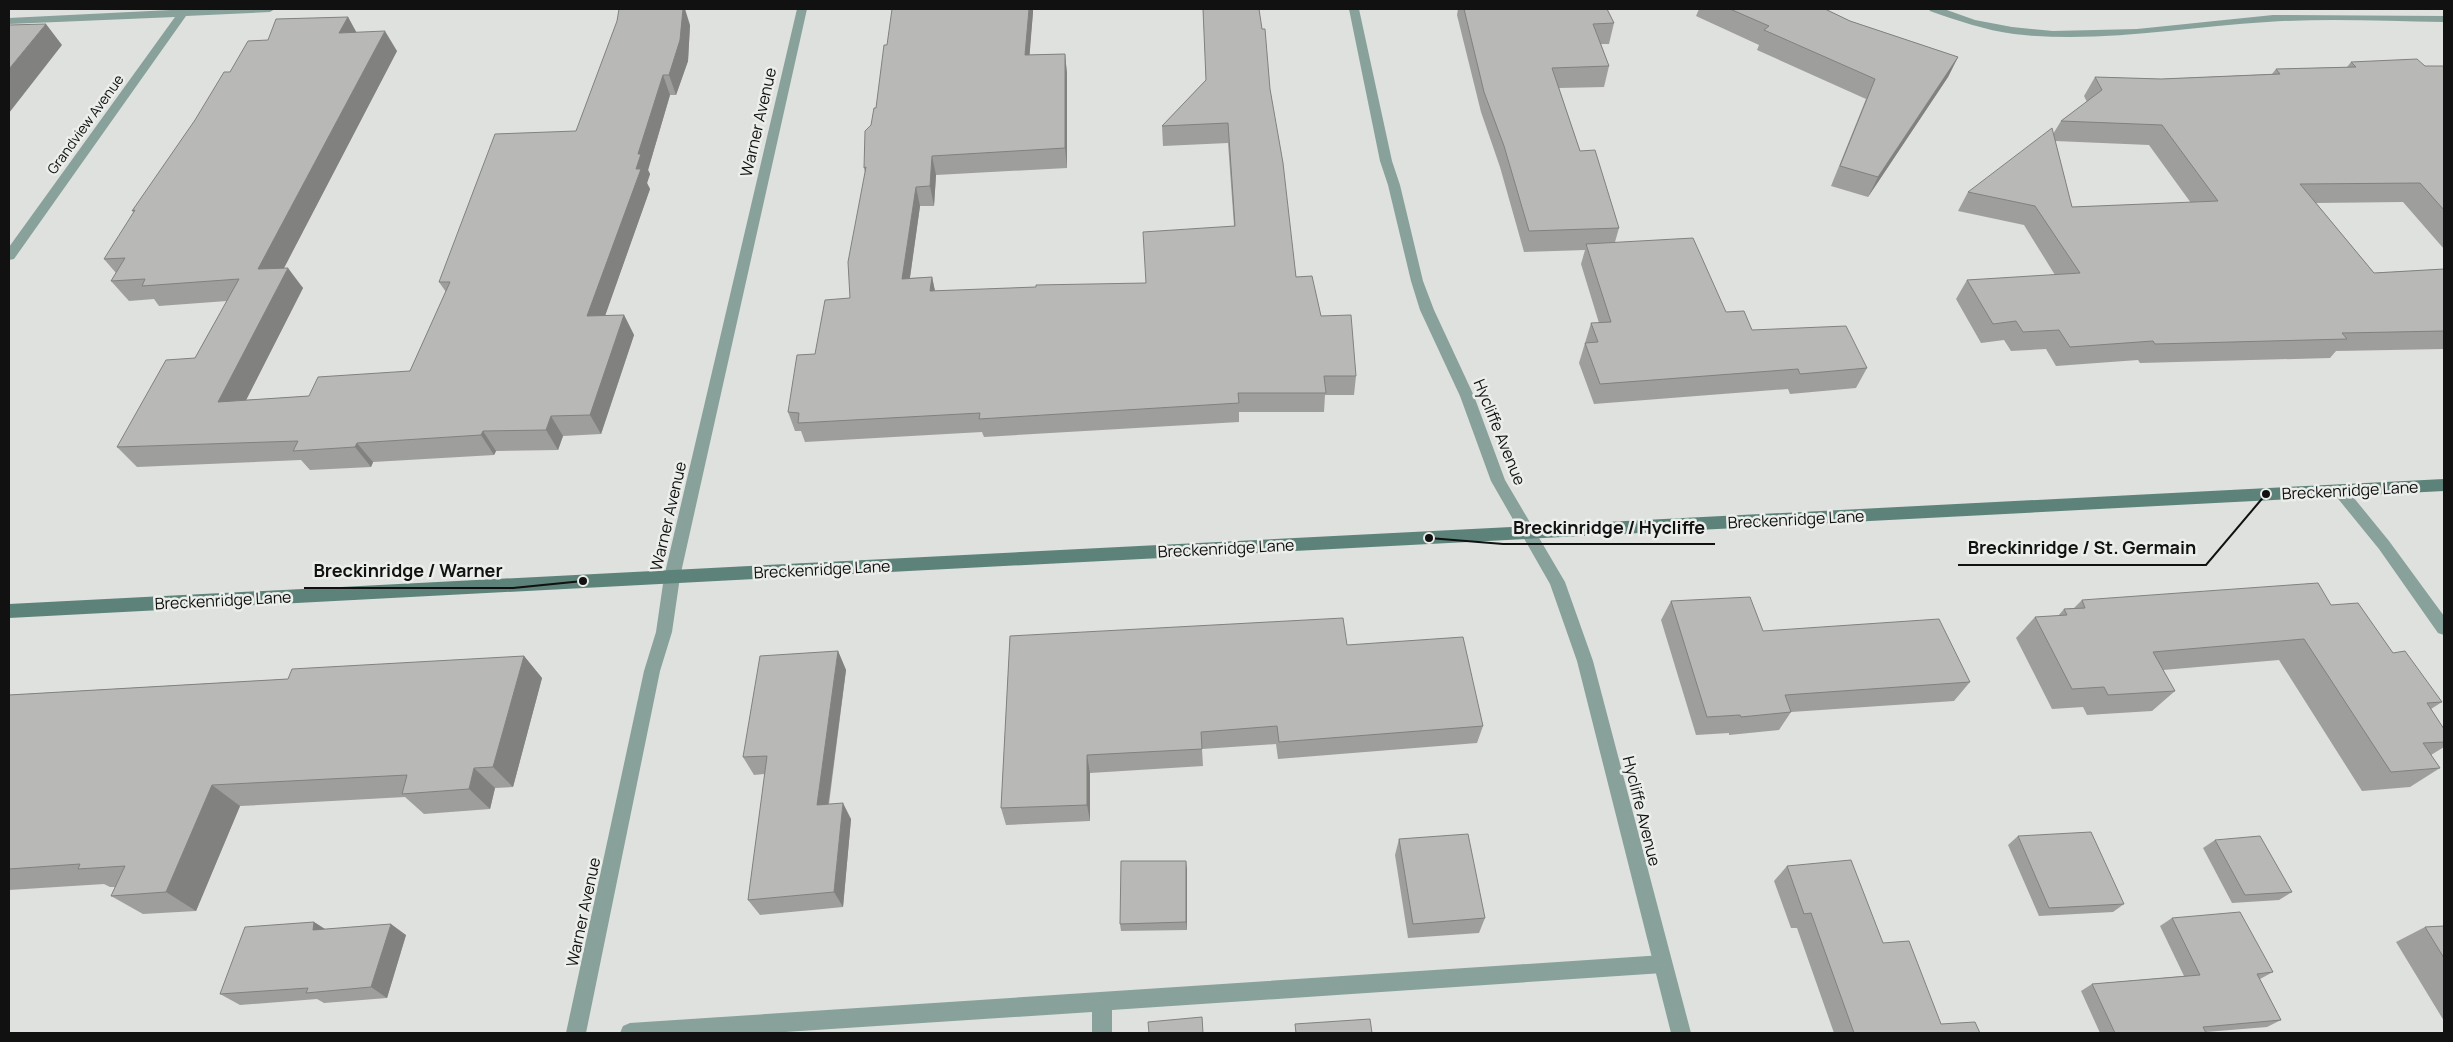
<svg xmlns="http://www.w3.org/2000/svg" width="2453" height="1042" font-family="Manrope,sans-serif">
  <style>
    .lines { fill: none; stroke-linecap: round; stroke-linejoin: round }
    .service { fill: #88a19a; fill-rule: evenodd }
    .minor { fill: #88a19a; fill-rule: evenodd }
    .secondary { fill: #5c8279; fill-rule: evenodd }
    .wall { fill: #9e9f9d; fill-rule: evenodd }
    .shaded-wall { fill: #81827f }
    .building { fill: #b8b9b6; stroke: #81827f }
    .labels { text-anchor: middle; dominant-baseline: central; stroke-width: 5; stroke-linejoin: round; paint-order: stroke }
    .far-street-label { font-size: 14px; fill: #101110; stroke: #ebeeeb }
    .street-label { font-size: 16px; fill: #101110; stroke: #ebeeeb }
    .leader { fill: none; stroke: #101110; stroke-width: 2 }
    .callout-dot { fill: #101110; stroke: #ebeeeb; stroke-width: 2 }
    .callout-label { font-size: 18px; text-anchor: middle; font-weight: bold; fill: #101110; stroke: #ebeeeb; stroke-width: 5; stroke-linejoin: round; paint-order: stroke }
  </style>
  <rect width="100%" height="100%" fill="#dee1de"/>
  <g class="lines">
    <path class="service" d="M1663,955L1670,957L1672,964L1670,971L1663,973L1112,1010V1033H1092V1012L770,1033H620L623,1026L630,1023Z"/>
    <path class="minor" d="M191,9H275L270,12L186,16L14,259L9,260V247L175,17L9,24V18Z
      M797,9H807L680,577L672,632L660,671L586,1033H566L644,671L656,632L664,577Z
      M1349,9H1359L1392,161L1400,185L1423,281L1434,310L1474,396L1505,480L1565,582L1593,661L1691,1033H1671L1577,661L1550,584L1491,481L1460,396L1420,310L1411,281L1388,185L1380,161Z
      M1929,9H1944L1975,20L2012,27L2053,31L2137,29L2273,15L2444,16V22C2385,21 2325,18 2267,22C2182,27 2099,44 2014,34C1985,30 1958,21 1930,11Z
      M2340,485L2345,487L2389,541L2444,616V635L2438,633L2379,549L2335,495L2333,491L2335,487Z"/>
    <path class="secondary" d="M2444,479V491L9,618V604Z"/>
  </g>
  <path class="wall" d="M1029,9H1033V12L1029,55L1065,54L1067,74V168L936,175L934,206H920L910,278L932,277L935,291L1146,283L1234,226L1228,143L1163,146L1162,126L1206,80L1203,9L1270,89L1296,277L1356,376L1354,395H1325L1324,412H1239V422L984,437L982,432L805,442L801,431H795L788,412L815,354L850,298L865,173L864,168L871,125L876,108L887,45Z
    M1458,9H1607L1614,23L1609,44H1601L1609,66L1604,87L1559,88L1580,151L1619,228L1615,242L1726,312L1752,330L1867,368L1856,388L1790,394L1788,389L1594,404L1579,363L1591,323H1599L1581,264L1585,250L1524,252L1500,167L1481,112L1457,15Z
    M1699,9H1825L1850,21L1958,57L1948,77L1868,197L1831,186L1866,99L1757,50L1759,45L1696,16Z
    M348,17L356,32L397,51L284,268L303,288L246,400L309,396L410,371L446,292L439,282L576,131L690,25L688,61L676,95H670L648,170L650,174L647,183L650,189L605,315H624L634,335L601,434L563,436L558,450L496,451L494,455L373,462L371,467L310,470L301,460L137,467L117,447L195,358L227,301L159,306L154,299L129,301L111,281L116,273L104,259L134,212L132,211L268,40Z
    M2351,62L2425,66H2444V249L2403,202L2316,203L2374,273L2444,269V349L2336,351L2330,358L2140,363L2138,360L2056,366L2046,349L2011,351L2004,340L1981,343L1956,299L1967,280L2055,275L2024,225L1958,211L1968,192L2053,134L2061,121L2087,102L2084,96L2095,77L2161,79L2272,74L2276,69L2347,67ZM2055,141L2149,145L2191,203L2072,207Z
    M2082,600L2331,605L2393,653L2442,702L2431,709L2444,729V747L2431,755L2440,768L2410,787L2362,791L2279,660L2163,670L2175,691L2152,711L2087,715L2083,707L2052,709L2016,638L2035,617L2058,616L2064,609L2074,608Z
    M1671,601L1763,631L1970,682L1954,701L1791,712L1779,730L1729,735V733L1696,735L1661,620Z
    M1010,636L1347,645L1483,726L1477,743L1278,759L1276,744L1202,749L1203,766L1090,773V821L1006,825L1001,808Z
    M838,651L846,670L829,804L851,819L843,907L760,915L748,900L765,774L754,775L743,757Z
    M524,656L542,678L513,787L495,788L490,809L424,814L405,797L240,806L196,911L143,914L111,896L115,887H110L104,884L9,890V695L288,679Z
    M2018,836L2124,904L2113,912L2039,916L2008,845Z
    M1399,839L1485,918L1479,933L1408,938L1395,855Z
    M2215,840L2292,892L2279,900L2232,903L2203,848Z
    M1787,866L1883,943L1941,1024L1980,1033H1834L1797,928H1791L1774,881Z
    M1187,869V930L1121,931L1120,924Z
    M2172,918L2273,972L2260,979L2281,1020L2267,1027L2206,1032V1033H2100L2081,991L2092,984L2184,976L2160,926Z
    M314,922L325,929L406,935L387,998L324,1003L317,999L240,1005L220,994Z
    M2444,926V1021L2396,942L2425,927Z"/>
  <path class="shaded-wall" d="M683,9H685L690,25L688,61L676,95L669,75Z
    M1029,9H1033V12L1028,75L1025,55Z
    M348,17L359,37L339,33Z
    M46,24L62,45L9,113V69Z
    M385,31L397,51L273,289L258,269Z
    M1065,54L1067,74V168L1065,148Z
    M1958,57L1948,77L1868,197L1878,177Z
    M663,75L670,95L648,170L650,174L647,183L650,189L598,336L587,316L636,169L638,154Z
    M932,156L936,175L934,206L930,186Z
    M916,187L920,206L907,298L902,279Z
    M288,268L303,288L235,422L218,402Z
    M932,277L936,296L930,291Z
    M624,315L634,335L601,434L590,415Z
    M551,416L563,436L558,450L546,430Z
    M483,431L496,451L494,455L481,435Z
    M357,443L373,462L371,467L355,447Z
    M838,651L846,670L826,821L817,805Z
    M524,656L542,678L513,787L493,767Z
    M1087,755L1090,773V821L1087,805Z
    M474,768L495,788L490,809L469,789Z
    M212,785L240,806L196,911L166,892Z
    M843,803L851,819L843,907L834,892Z
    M1186,861L1187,869V930L1186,922Z
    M314,922L331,933L313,930Z
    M391,924L406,935L387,998L371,987Z"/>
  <path class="building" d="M619,9H683L680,40L669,75H663L638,154H641L636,169H641L587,316L624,315L590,415L551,416L546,430L483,431L481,435L357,443L355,447L293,451L298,441L117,447L166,360L195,358L239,279L142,286L145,279L111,281L125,258L104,259L135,210L132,211L195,120L224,72H230L248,41L268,40L276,19L348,17L339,33L385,31L258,269L288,268L218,402L309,396L318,377L410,371L450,282H439L495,134L576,131L617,21Z
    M892,9H1029L1025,55L1065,54V148L932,156L930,186L916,187L902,279L932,277L930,291L1036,287V285L1146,283L1143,232L1235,226L1228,123L1162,126L1206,80L1203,9H1259L1262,29H1265L1270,89L1283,163L1296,277L1312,276L1321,316L1351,315L1356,376H1324L1326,393H1238L1239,403L979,419L980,413L798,423L799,413L788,412L797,355L815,354L825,300L850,298L848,262L866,167L864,168L865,131L871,125L874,108H876L884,45H887Z
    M1464,9H1607L1614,23L1593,24L1609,66L1552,68L1580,151L1595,150L1619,228L1529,231L1504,146L1484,92Z
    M1730,9H1825L1850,21L1958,57L1878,177L1840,166L1875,79L1764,30L1769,26Z
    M46,24L9,69V25Z
    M2417,59L2425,66H2444V210L2420,183L2300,184L2374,273L2444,269V331L2342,333L2347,339L2155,344L2153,341L2070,347L2059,330L2023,332L2016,321L1993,324L1967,280L2080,273L2035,206L1968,192L2052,128L2072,207L2218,201L2162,125L2061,121L2102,90L2095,77L2161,79L2280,74L2276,69L2356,67L2351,62Z
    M1693,238L1726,312L1744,311L1752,330L1846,326L1867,368L1800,374L1798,369L1600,384L1585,343L1598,342L1591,323L1611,322L1586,244Z
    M2318,583L2331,605L2358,603L2393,653L2405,651L2442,702L2427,703L2444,729V742L2423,743L2440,768L2391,772L2304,639L2153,652L2175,691L2108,695L2104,687L2072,689L2035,617L2067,615L2064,609L2085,608L2082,600Z
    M1750,597L1763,631L1939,619L1970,682L1785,695L1791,712L1741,717L1740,715L1707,717L1671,601Z
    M1343,618L1347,645L1463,637L1483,726L1279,742L1277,726L1201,732L1202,749L1087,755V805L1001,808L1010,636Z
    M838,651L817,805L843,803L834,892L748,900L767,756L743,757L760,656Z
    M524,656L493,767L474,768L469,789L402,794L407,775L212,785L166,892L111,896L125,866L78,869L80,864L9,869V695L288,679L292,669Z
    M2091,832L2124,904L2049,908L2018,836Z
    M1468,834L1485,918L1413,924L1399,839Z
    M2260,836L2292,892L2245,895L2215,840Z
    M1851,860L1883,943L1909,941L1941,1024L1975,1022L1980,1033H1854L1811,913L1804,914L1787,866Z
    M1121,861H1186V922L1120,924Z
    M2240,912L2273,972L2257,974L2281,1020L2203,1027L2206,1033H2115L2092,984L2200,975L2172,918Z
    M314,922L313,930L391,924L371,987L306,993L308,988L220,994L245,927Z
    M2444,926V958L2425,927Z
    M1202,1017L1203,1033H1149L1148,1022Z
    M1370,1019L1372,1033H1296L1295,1024Z"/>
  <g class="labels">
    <g class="far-street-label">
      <text transform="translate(85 124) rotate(-54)">Grandview Avenue</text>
    </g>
    <g class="street-label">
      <text transform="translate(758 122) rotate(-77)">Warner Avenue</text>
      <text transform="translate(1500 432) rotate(68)">Hycliffe Avenue</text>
      <text transform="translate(2350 490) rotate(-3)">Breckenridge Lane</text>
      <text transform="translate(668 516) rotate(-77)">Warner Avenue</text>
      <text transform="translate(1796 519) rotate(-3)">Breckenridge Lane</text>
      <text transform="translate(1226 548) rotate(-3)">Breckenridge Lane</text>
      <text transform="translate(822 569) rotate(-3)">Breckenridge Lane</text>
      <text transform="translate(223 600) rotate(-3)">Breckenridge Lane</text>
      <text transform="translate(1642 811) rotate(76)">Hycliffe Avenue</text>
      <text transform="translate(583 912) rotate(-78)">Warner Avenue</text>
    </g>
  </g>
  <path class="leader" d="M1429 538L1503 544H1715M2266 494L2206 565H1958M583 581L513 588H304"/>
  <g class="callout-dot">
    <circle cx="1429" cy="538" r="5"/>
    <circle cx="2266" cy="494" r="5"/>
    <circle cx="583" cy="581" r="5"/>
  </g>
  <g class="callout-label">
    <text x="1609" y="534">Breckinridge / Hycliffe</text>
    <text x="2082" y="554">Breckinridge / St. Germain</text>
    <text x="408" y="577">Breckinridge / Warner</text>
  </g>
  <rect width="2453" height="1042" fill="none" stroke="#101110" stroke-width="20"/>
</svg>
